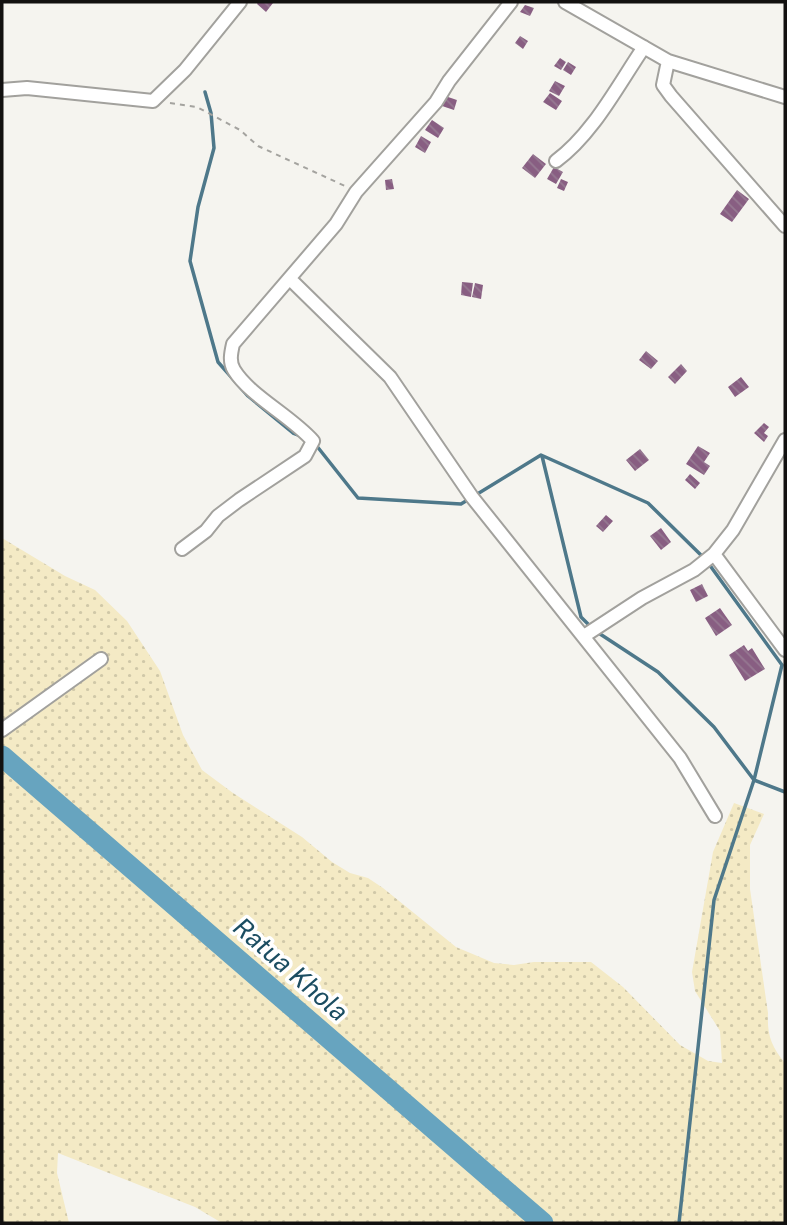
<svg xmlns="http://www.w3.org/2000/svg" width="787" height="1225" font-family="'Public Sans',sans-serif">
  <style>
    .sand { fill: url(#sand-dots) }
    .lines { fill: none; stroke-linecap: round; stroke-linejoin: round }
    .stream { stroke: #4e788a; stroke-width: 3.5 }
    .river { stroke: #67a4bf; stroke-width: 21 }
    .building { fill: url(#building-back-hatch) }
    .street-casing { stroke: #a2a19d; stroke-width: 16 }
    .path { stroke: #a4a39f; stroke-width: 2; stroke-dasharray: 5 5; stroke-linecap: butt }
    .street { stroke: #fff; stroke-width: 12 }
    .labels { text-anchor: middle; dominant-baseline: central; stroke-width: 7; stroke-linejoin: round; paint-order: stroke }
    .water-label { font-size: 26px; font-style: italic; fill: #1b4d61; stroke: #fff }
  </style>
  <defs>
    <pattern id="sand-dots" width="8" height="8" patternUnits="userSpaceOnUse" patternTransform="scale(1.75)"><rect width="8" height="8" fill="#f4eac5"/><path d="M2 2h.1M6 6h.1" fill="none" stroke="#d0c8a8" stroke-width="1.8" stroke-linecap="round"/></pattern>
    <pattern id="building-back-hatch" width="6" height="6" patternUnits="userSpaceOnUse" patternTransform="scale(1.75)"><rect width="6" height="6" fill="#885e82"/><path d="M-1 5l2 2M0 0l6 6M5-1l2 2" fill="none" stroke="#967992"/></pattern>
  </defs>
  <rect width="100%" height="100%" fill="#f5f4ef"/>
  <path class="sand" d="M2,538L65,576L95,590L127,621L160,671L183,735L202,770L233,793L302,837L332,862L350,873L368,878L383,888L456,947L494,963L514,965L534,962H591L623,987L680,1045L708,1061L722,1063L720,1031L695,991L692,972L713,852L734,803L764,814L750,845V889L768,1013C767,1035 771,1046 785,1063V1223H222L195,1207L58,1153L57,1173L69,1223H2Z"/>
  <g class="lines">
    <path class="stream" d="M205,92L211,113L214,148L198,207L190,261L218,362L248,396L293,433L301,436
      M316,445L358,498L461,504L541,455L648,503L706,560L782,665L754,780L714,900L679,1223
      M542,456L581,617L594,630L658,672L714,727L754,780L785,792"/>
    <path class="river" d="M2,756L543,1223"/>
  </g>
  <path class="building" d="M258,2H271L273,3L266,12L257,4Z
    M525,5L534,8L530,16L520,12Z
    M520,36L528,41L523,49L515,43Z
    M560,58L566,62L561,70L554,66Z
    M568,62L576,67L571,75L563,70Z
    M555,81L565,86L559,96L549,91Z
    M550,93L562,101L556,110L543,102Z
    M445,96L457,100L454,110L442,106Z
    M432,120L444,128L438,138L425,130Z
    M421,136L431,142L425,153L415,147Z
    M533,154L546,164L535,178L522,168Z
    M554,167L563,172L556,184L547,179Z
    M392,179L394,189L386,190L385,180Z
    M561,179L568,182L564,191L557,188Z
    M737,190L749,199L732,222L720,214Z
    M462,282L473,283L471,297L461,295Z
    M475,283L483,285L481,299L472,297Z
    M646,351L658,361L651,369L639,360Z
    M681,364L687,371L675,384L668,377Z
    M741,377L749,387L735,397L728,387Z
    M764,423L769,427L764,433L768,436L764,442L754,433Z
    M698,446L710,453L704,462L710,466L704,475L686,464Z
    M640,449L649,460L635,471L626,460Z
    M690,474L700,483L695,489L685,480Z
    M606,515L613,521L603,532L596,526Z
    M661,528L671,542L661,550L650,536Z
    M702,584L708,596L696,602L690,590Z
    M720,608L732,625L716,636L705,618Z
    M744,645L748,651L752,648L765,669L745,681L729,655Z"/>
  <g class="lines">
    <defs>
      <path id="street" d="M565,2L668,61L785,97
        M668,61L663,85L671,96L785,226
        M2,90L27,88L153,101L185,70L240,2
        M556,161C593,134 618,85 644,47
        M290,279L390,377L472,497L680,758L715,816
        M785,440L733,530L714,554L785,650
        M182,549L206,531L218,516L239,500L305,456L313,441C291,416 250,396 234,370C229,362 231,353 233,344L336,224L356,192L436,102L449,81L511,2
        M584,636L642,598L694,570L714,554
        M2,730L101,659"/>
    </defs>
    <use href="#street" class="street-casing"/>
    <path class="path" d="M170,103L197,107L240,130L258,146L345,186"/>
    <use href="#street" class="street"/>
  </g>
  <g class="labels">
    <g class="water-label">
      <text transform="translate(291 969) rotate(41)">Ratua Khola</text>
    </g>
  </g>
  <rect width="787" height="1225" fill="none" stroke="#121110" stroke-width="7"/>
</svg>
